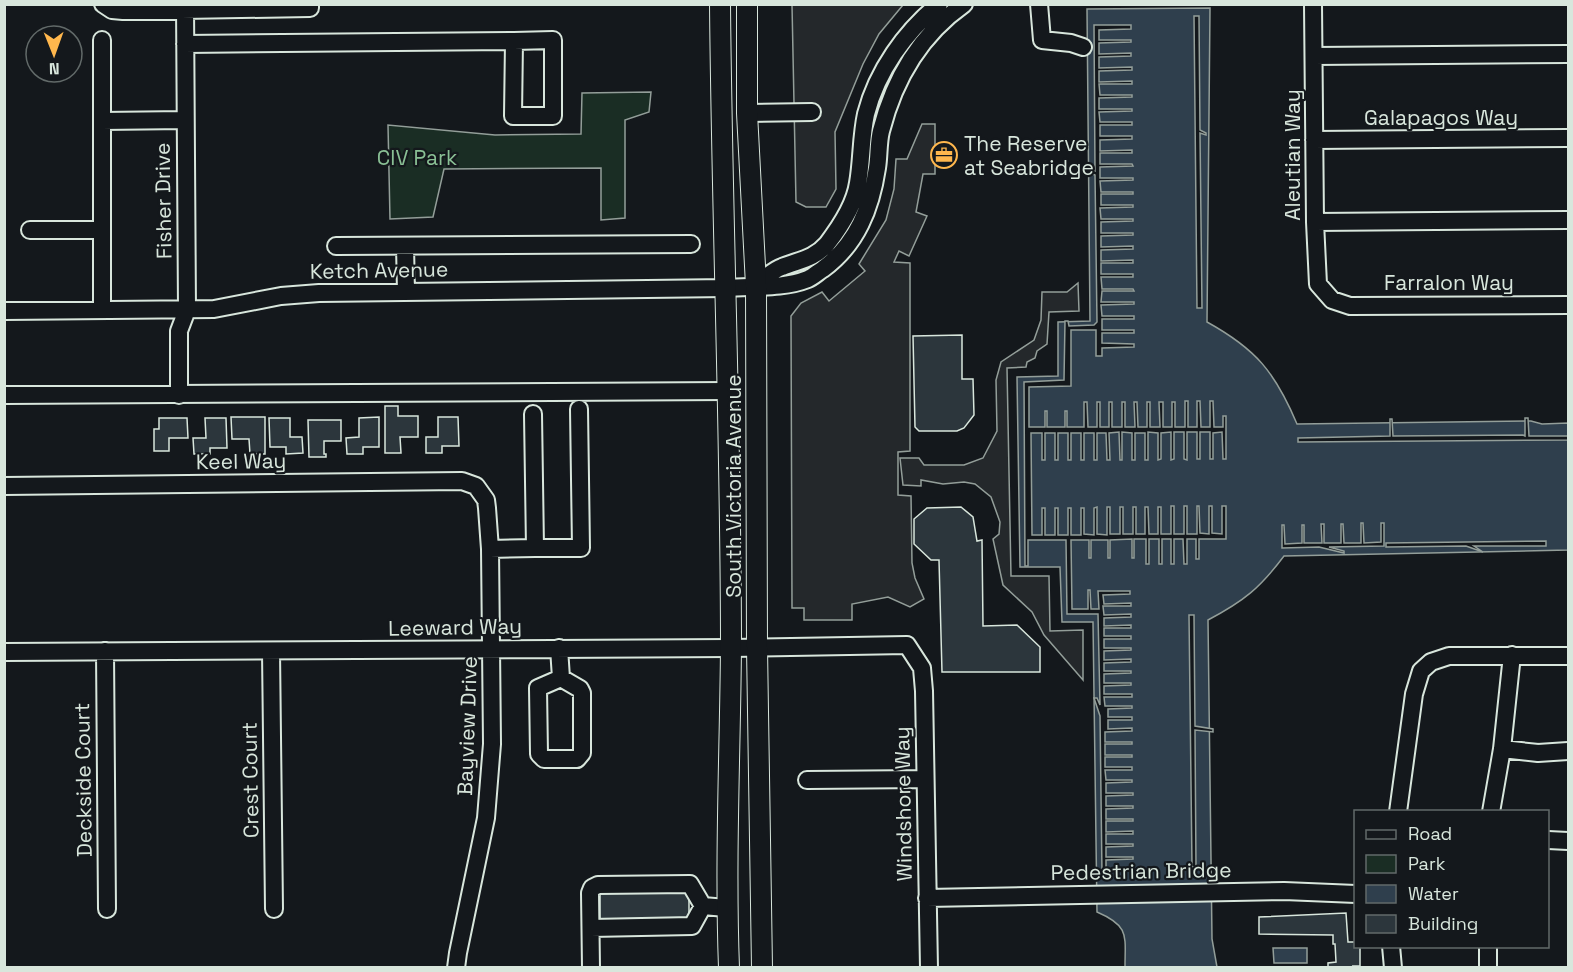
<svg xmlns="http://www.w3.org/2000/svg" width="1573" height="972" font-family="'Space Grotesk',sans-serif">
  <style>
    .green { fill: #1a2d24; stroke: #939e99; stroke-width: 1.5 }
    .parking { fill: #24282b; stroke: #939e99; stroke-width: 1.5 }
    .water { fill: #2f3f4d; stroke: #939e99; stroke-width: 1.5 }
    .pier { fill: #14181c; stroke: #939e99; stroke-width: 1.5 }
    .building { fill: #2c363c; stroke: #d8e6dc; stroke-width: 1.5 }
    .lines { fill: none; stroke-linecap: round; stroke-linejoin: round }
    .minor-casing { stroke: #d8e6dc; stroke-width: 20 }
    .major-casing { stroke: #d8e6dc; stroke-width: 22 }
    .minor { stroke: #14181c; stroke-width: 16 }
    .major { stroke: #14181c; stroke-width: 20 }
    .labels { text-anchor: middle; dominant-baseline: central; stroke-width: 4.5; stroke-linejoin: round; paint-order: stroke }
    .street-label { font-size: 21px; fill: #d8e6dc; stroke: #14181c }
    .poi-label { font-size: 21px; fill: #d8e6dc; stroke: #14181c; text-anchor: start }
    .park-label { font-size: 21px; fill: #8ac095; stroke: #14181c }
  </style>
  <rect width="100%" height="100%" fill="#14181c"/>
  <path class="green" d="M651,92L649,112L625,120V218L601,220V168L444,169L433,217L390,219L388,125L495,135L581,134L582,93Z"/>
  <path class="parking" d="M792,5H903L879,34L863,64L835,132L836,189L826,207H806L796,202Z
    M922,124H935V174H923L916,212L927,216L909,256L899,251L894,262L910,263V451L898,452V495L911,496L912,563L915,578L924,599L910,607L888,597L852,604V620H804V608H792L791,316L801,303L822,292L829,301L865,271L859,264L886,220L894,189L896,159H907Z
    M1078,283L1079,311L1049,312L1047,344L1037,351L1035,358L1027,362L1026,367L1007,368L1011,576H1049L1050,631L1083,630V680L1044,635L1032,612L1003,585L993,539L999,534L1000,522L991,497L975,484L964,482L943,484L921,480V486L903,485L900,458H919L924,465H964L983,458L997,431L996,380L1001,362L1034,340L1041,320L1042,292H1067Z"/>
  <path class="water" d="M1210,8L1207,322C1256,349 1275,372 1297,424L1531,421L1542,424L1568,423V550L1284,556C1260,588 1244,601 1208,620L1212,939L1217,967H1125C1125,936 1130,926 1097,912L1093,622H1062L1060,567H1020L1017,377L1058,376V322L1090,321L1087,9Z
    M1273,948H1307V963H1274Z"/>
  <path class="pier" d="M1194,16H1199L1200,130L1206,133V135L1200,133L1202,308H1197Z
    M1094,25H1131V29L1099,30V40H1131V42L1099,43V54L1131,53V56L1099,57V68L1132,67V70L1099,71V82L1132,81V84H1099L1100,95H1132V97L1099,98V109H1132V111L1099,112L1100,122H1132V125H1100V136H1132V139L1100,140V151L1132,150V153H1100V164H1132L1133,166L1100,167V178H1133V180L1100,181L1101,192H1133V194H1101V205H1133V207L1100,208L1101,219H1133V221L1101,222V233H1133V235L1101,236V247L1133,246V249L1101,250V261L1133,260V263H1101V274H1133V277H1101L1102,289H1133L1134,291H1102L1101,302H1134V304L1101,305L1102,316H1134V319H1102V330H1134V333H1102V343L1134,344V347L1102,348V356H1096V330H1071V386L1029,387V427H1045V411H1047V427H1065V411H1067V427H1084V402H1087L1088,427H1097V402H1100V427H1109V402H1112V427H1122V402H1125V427H1135L1134,402H1137L1138,427H1147V402H1150V427H1160L1159,402H1163V427H1172V402H1175V427H1185V401H1188V427H1197V401H1200L1201,427H1210V401H1213L1214,427H1223V416H1226V459H1223L1222,432L1213,433V459H1210V432H1200V459H1197V432H1187V460L1184,459V432H1174V459L1171,460V432L1161,433V459L1158,460V433L1148,432V460H1145V433H1135V460H1132V433L1122,432V460H1120L1119,432L1109,433L1110,460H1107L1106,433H1097V460H1094V433H1084V460H1081V433H1071V460H1068V433H1058V460H1055V433H1045V460H1042V433H1031L1032,535H1042V508H1045V535H1055V508H1058V535H1068V508H1071V535H1081V508H1084V534L1094,535V508L1097,507V534L1107,535V507H1110V534H1120V507H1123V534H1133V507H1136V534H1145V507H1148L1149,534H1158V507H1161V534H1171V506H1174V534H1184V506H1187V534H1197V506H1199L1200,533L1209,534V506H1212V533L1222,534V506H1226V539H1199V559H1196V539H1187V564H1184L1183,539H1174V564H1171V539H1162V564H1159V539H1149V564H1146V539H1134V558H1132V539L1110,540V558H1108V540H1091V558H1089V540H1071L1072,609H1088V590H1090L1091,609H1099L1098,591H1130V594L1103,595L1104,604L1131,603V606H1103L1104,615L1131,614V617L1104,618V626L1131,625V628H1104V636H1131V639H1104V648H1131V650L1104,651V660L1131,659V662L1104,663V671H1131V673L1104,674V683H1131V685L1104,686V694H1132V697H1104L1105,706H1132V708L1108,709V717H1132V720H1108V729L1132,728V731L1105,732V742H1132V744H1105V755H1132V757H1105V767H1132V770H1105L1106,780H1132V782L1106,783V793H1133V795L1106,796V806H1133V808L1106,809V819H1133V821H1106V832L1133,831V834H1106V844H1133V846L1106,847V857H1133V859L1106,860V874H1102L1100,716L1094,698H1097L1100,705L1098,614H1067L1066,540H1028V566H1025L1024,382L1064,380L1065,321H1068L1069,326L1094,325L1097,322L1095,175L1088,172V169L1095,171Z
    M1525,418H1528L1529,436H1568V440L1298,442V438L1390,436V419H1392L1393,436L1523,435L1525,436Z
    M1361,523H1363L1364,543L1381,542V523H1384V546L1329,547L1344,551V553L1319,547L1282,548V525H1284L1285,544L1302,543V525H1304V543H1322L1321,524H1324V543H1341V524H1343L1344,543H1361Z
    M1546,541V546H1474L1483,552L1466,546L1386,547V543Z
    M1189,615H1194L1195,726L1213,729V732L1195,730L1196,867H1192Z"/>
  <path class="building" d="M962,335V379H973L974,415L964,428L957,431H919L915,427L913,336Z
    M385,406H398V416H418V437H400L401,453H385Z
    M231,417H265V454H250L249,439H232Z
    M379,417V447H363V454H347L346,438L359,437V418Z
    M438,417H458L459,446H442V453H426V437H438Z
    M159,418H187L188,438H169V451H154V429H159Z
    M205,418H226L227,448H210V454H194L193,438H206Z
    M269,418H290V437H302L303,453L286,454V447H270Z
    M308,420H341V441H324V454H326V457H309Z
    M961,507L973,517L977,541L982,540L983,626L1017,625L1040,647V672H942L939,560H931L914,544V519L927,508Z
    M689,892V919H600V893Z
    M1346,913L1348,942H1356V946H1360V966H1353L1354,968H1328V963L1336,962L1335,944H1333V935L1259,934V917Z"/>
  <g class="lines">
    <defs>
      <path id="minor" d="M103,4L112,10L123,11L310,8V4
        M1039,4L1042,40L1071,43L1083,47
        M1313,4L1315,222L1318,284L1332,300L1350,306L1568,305
        M102,40V230
        M185,44L514,41L513,116H553V40L514,41
        M1314,56L1568,54
        M747,113L812,112
        M102,121L185,120
        M1314,140L1568,138
        M1315,222L1568,220
        M30,230H102V310
        M336,246L691,244
        M405,246L406,292
        M756,285C764,279 773,270 782,267C799,260 814,259 827,244C840,227 855,204 858,183C862,160 861,137 866,114C877,71 905,32 939,4
        M4,311L214,309L281,296L319,293L727,288C753,286 783,289 808,279C813,277 818,272 823,269C857,244 871,208 877,168C879,156 878,143 881,131C894,80 920,35 964,4
        M4,395L728,391
        M179,395V331L187,310L185,4
        M533,414L535,548H581L579,409
        M4,486L462,481L476,486L486,500L487,508L490,549L492,744L486,818L458,953L456,968
        M490,549L535,548
        M559,648L561,678L538,688L539,754L544,759H577L582,753V693L580,689L561,678
        M105,651L107,909
        M271,651L274,909
        M4,652L731,648L907,645L922,668L924,691L929,968
        M1502,749L1538,753L1568,751
        M807,780L925,779
        M1398,812L1414,694L1421,671L1431,662L1449,656H1568
        M1491,812L1502,749L1512,655
        M1548,840L1568,841
        M927,898L1284,891L1356,894
        M591,928L692,926L703,906
        M1391,946L1393,968
        M1488,946V968
        M591,968L590,893L592,888L598,885L690,884L703,906L726,908"/>
      <path id="major" d="M720,4C722,219 731,434 731,648C730,755 725,861 729,968
        M747,4V113L756,285L757,647L762,968"/>
    </defs>
    <use href="#minor" class="minor-casing"/>
    <use href="#major" class="major-casing"/>
    <use href="#minor" class="minor"/>
    <use href="#major" class="major"/>
  </g>
  <defs>
    <symbol id="office-ring" viewBox="-11 -11 22 22"><circle r="9.5" fill="#14181c" stroke="#ffb74d" stroke-width="1.5"/><path d="M-6-3h4V-5.5h4V-3h4V5H-6ZM-1-4.5V-3h2v-1.5ZM-6 0V1H6V0Z" fill="#ffb74d"/></symbol>
  </defs>
  <g fill-rule="evenodd">
    <use href="#office-ring" x="929" y="140" width="30" height="30"/>
  </g>
  <g class="labels">
    <g class="street-label">
      <text x="1441" y="117">Galapagos Way</text>
      <text transform="translate(1292 155) rotate(-90)">Aleutian Way</text>
      <text transform="translate(163 201) rotate(-91)">Fisher Drive</text>
      <text transform="translate(379 270) rotate(-1)">Ketch Avenue</text>
      <text x="1449" y="282">Farralon Way</text>
      <text transform="translate(241 461) rotate(-1)">Keel Way</text>
      <text transform="translate(733 486) rotate(-90)">South Victoria Avenue</text>
      <text transform="translate(455 627) rotate(-1)">Leeward Way</text>
      <text transform="translate(467 726) rotate(-88)">Bayview Drive</text>
      <text transform="translate(83 780) rotate(-91)">Deckside Court</text>
      <text transform="translate(250 780) rotate(-91)">Crest Court</text>
      <text transform="translate(903 804) rotate(-91)">Windshore Way</text>
      <text transform="translate(1141 871) rotate(-1)">Pedestrian Bridge</text>
    </g>
    <g class="poi-label">
      <text x="964" y="143">The Reserve<tspan x="964" dy="24">at Seabridge</tspan></text>
    </g>
    <g class="park-label">
      <text x="417" y="157">CIV Park</text>
    </g>
  </g>
  <rect width="1573" height="972" fill="none" stroke="#d8e6dc" stroke-width="12"/>
  <rect x="1354" y="810" width="195" height="138" fill="#14181c" stroke="#626a69" stroke-width="1.5"/>
  <rect x="1366" y="830" width="30" height="9" fill="#14181c" stroke="#626a69" stroke-width="1.5"/>
  <text x="1408" y="840" font-size="18" fill="#d8e6dc">Road</text>
  <rect x="1366" y="855" width="30" height="18" fill="#1a2d24" stroke="#626a69" stroke-width="1.5"/>
  <text x="1408" y="870" font-size="18" fill="#d8e6dc">Park</text>
  <rect x="1366" y="885" width="30" height="18" fill="#2f3f4d" stroke="#626a69" stroke-width="1.5"/>
  <text x="1408" y="900" font-size="18" fill="#d8e6dc">Water</text>
  <rect x="1366" y="915" width="30" height="18" fill="#2c363c" stroke="#626a69" stroke-width="1.5"/>
  <text x="1408" y="930" font-size="18" fill="#d8e6dc">Building</text>
  <g transform="translate(54 54) rotate(179)"><circle r="28" fill="#14181c" stroke="#626a69" stroke-width="1.5"/>
  <path d="M0-4.5L10 22L0 15L-10 22Z" fill="#ffb74d"/>
  <text y="-9" font-size="16" font-weight="bold" text-anchor="middle" fill="#d8e6dc">N</text>
  </g>
</svg>
